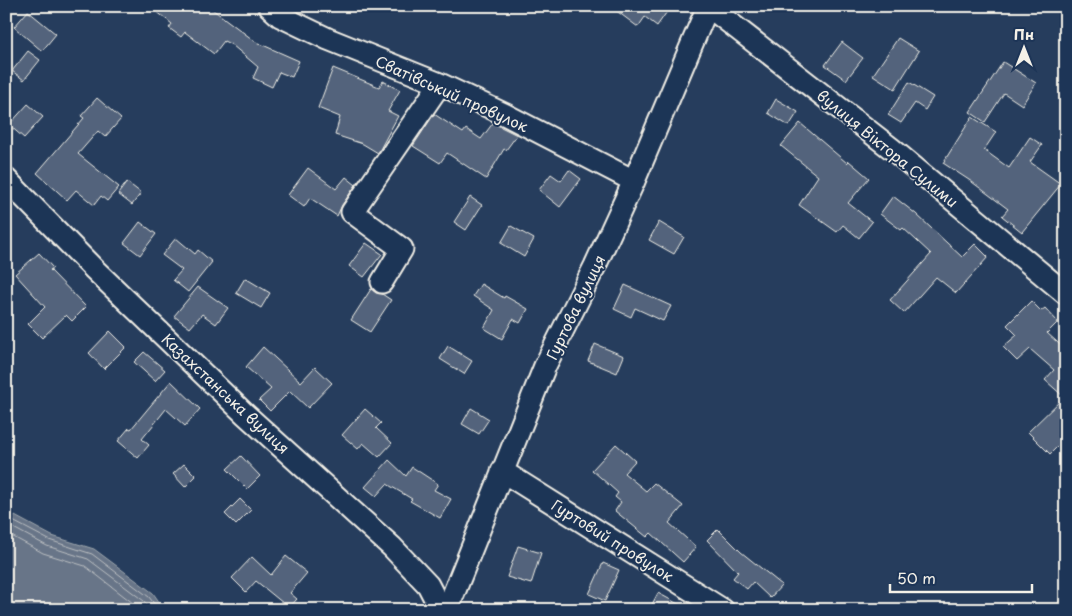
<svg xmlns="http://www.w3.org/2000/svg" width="1072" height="616" font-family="'Playpen Sans',sans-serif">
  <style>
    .water { fill: #677588; stroke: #9fa7ae }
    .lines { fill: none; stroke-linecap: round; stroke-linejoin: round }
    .shore { stroke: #bcbfc2; stroke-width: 1 }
    .building { fill: #52647b; stroke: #f4f1e8 }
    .minor-casing { stroke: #f4f1e8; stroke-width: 25 }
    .minor { stroke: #1d3557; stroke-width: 21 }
    .labels { text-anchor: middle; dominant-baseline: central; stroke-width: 4; stroke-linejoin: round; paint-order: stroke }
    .street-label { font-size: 15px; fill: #f4f1e8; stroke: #1d3557 }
  </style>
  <rect width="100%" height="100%" fill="#263d5d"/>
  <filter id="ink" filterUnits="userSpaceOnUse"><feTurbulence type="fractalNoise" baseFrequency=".02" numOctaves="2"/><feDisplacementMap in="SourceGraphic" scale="10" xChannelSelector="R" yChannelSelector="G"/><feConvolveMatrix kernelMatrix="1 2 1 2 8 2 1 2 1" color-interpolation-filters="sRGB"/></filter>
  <g filter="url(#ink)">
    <path class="water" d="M6,501L13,515L52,536L94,549L153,593L165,610H6Z"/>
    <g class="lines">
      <path class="shore" d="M6,512L11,520L49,540L92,554L149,597L159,610
        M6,524L47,546L88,559L144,601L151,610
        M6,533L43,553L85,566L142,610"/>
    </g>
    <path class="building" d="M150,6H208L256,42L299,61L292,77L279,72L272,87L253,78L258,67L232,45L224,41L214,54L185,32L181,37L169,28L172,24Z
      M610,6H671L657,26L645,17L638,27Z
      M28,11L56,34L42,51L14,27Z
      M898,38L919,51L895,89L873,75Z
      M842,42L863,58L846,80L825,65Z
      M28,51L40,60L24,80L12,71Z
      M1003,62L1036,83L1022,105L1004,93L985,122L970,112Z
      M333,68L379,87L383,81L400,90L388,111L398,116L378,153L363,144L335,135L340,117L318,108Z
      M909,82L933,97L925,110L915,103L901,123L888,115Z
      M97,98L121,119L105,137L98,131L78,154L119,187L107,201L101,196L94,205L76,190L67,200L37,173L84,118L81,116Z
      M776,99L798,112L789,126L768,113Z
      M28,104L43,117L24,138L9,125Z
      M434,114L463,133L466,129L481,139L493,123L517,135L506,150L504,149L486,179L447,153L440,163L413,146Z
      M972,117L996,132L984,150L1009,168L1030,137L1042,145L1030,162L1061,184L1022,232L1002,216L1008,209L972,182L943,163Z
      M800,123L847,163L849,161L869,178L848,203L872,222L859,238L843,225L837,232L799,205L818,176L781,146Z
      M308,168L336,189L346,177L356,185L342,205L337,216L310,198L304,207L288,195Z
      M569,170L581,179L560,207L539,190L551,174L561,181Z
      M127,182L141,193L132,205L118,194Z
      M893,196L916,214L962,257L975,244L988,257L956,293L936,277L904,313L890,300L931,254L903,228L901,230L880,214Z
      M470,197L482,205L466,230L454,222Z
      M140,222L156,234L140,255L124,243Z
      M659,222L684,237L674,254L649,240Z
      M511,226L534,239L524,257L501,243Z
      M176,238L195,254L198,250L212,262L188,292L173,280L182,270L162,255Z
      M366,243L382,254L364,277L349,266Z
      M39,253L53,268L50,270L86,307L72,321L66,315L42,338L28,324L45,307L15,274Z
      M245,278L270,293L261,308L236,293Z
      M481,284L504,298L505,296L528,309L520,323L513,319L502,339L484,328L494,310L473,296Z
      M625,285L671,306L663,321L635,308L631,317L614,309Z
      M198,287L228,308L216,324L202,314L190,328L174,316Z
      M371,289L376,293L382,294L391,300L370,332L351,320Z
      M1031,301L1041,311L1045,308L1058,322L1047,333L1066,350V438L1050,454L1028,432L1064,397L1045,380L1054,370L1030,349L1017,361L1003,347L1017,335L1007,325Z
      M110,331L126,347L104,369L89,353Z
      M595,344L624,356L617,373L588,361Z
      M448,346L472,361L464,374L440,359Z
      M263,347L301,382L315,367L332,383L308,408L290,391L270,411L259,400L271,389L246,367Z
      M144,352L165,370L155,381L134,362Z
      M171,381L200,409L185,426L166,409L142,439L149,445L138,458L118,441L129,428L131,429Z
      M471,408L489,419L479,434L462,424Z
      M365,409L381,423L376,428L392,443L379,457L363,443L358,449L342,435Z
      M616,444L635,461L624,473L646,491L654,483L683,506L669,523L696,547L683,562L651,533L647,537L615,511L621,502L615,497L618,493L592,470Z
      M241,456L260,476L247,489L227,469Z
      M389,460L406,476L412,467L438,484L434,490L451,499L440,518L410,501L412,499L387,484L376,496L365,487Z
      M184,464L196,476L185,487L173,474Z
      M240,499L251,510L236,525L225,514Z
      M718,529L741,552L782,585L770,598L753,582L747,589L733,578L738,572L707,540Z
      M518,546L541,553L531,584L507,577Z
      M286,556L307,573L290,593L297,599L289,608L256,581L246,592L232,578L252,557L271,575Z
      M603,563L619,570L605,601L589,594Z
      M658,593L689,610H649Z"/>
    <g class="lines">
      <defs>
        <path id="minor" d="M269,6L280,16L328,39L440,84L506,115L634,181
          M708,6L892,149L1066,294
          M6,179L94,269L245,414L392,547L428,585L441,610
          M382,282L402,249L352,212L440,84
          M502,471L723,610
          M447,610L545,366L595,266L634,181L708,6"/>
      </defs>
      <use href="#minor" class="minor-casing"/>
      <use href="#minor" class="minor"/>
    </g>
  </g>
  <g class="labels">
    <g class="street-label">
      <text transform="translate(452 93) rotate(24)">Сватівський провулок</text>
      <text transform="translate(888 148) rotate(39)">вулиця Віктора Сулими</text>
      <text transform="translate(575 307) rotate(-64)">Гуртова вулиця</text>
      <text transform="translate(226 393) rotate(43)">Казахстанська вулиця</text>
      <text transform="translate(613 540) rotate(32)">Гуртовий провулок</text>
    </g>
  </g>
  <rect width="1072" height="616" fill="none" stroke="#1d3557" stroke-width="25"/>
  <rect x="12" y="12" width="1047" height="591" fill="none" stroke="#f4f1e8" stroke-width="2" filter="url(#ink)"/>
  <g transform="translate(1024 48)" stroke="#1d3557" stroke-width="4" paint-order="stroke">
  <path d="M0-4L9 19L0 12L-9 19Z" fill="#f4f1e8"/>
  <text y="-8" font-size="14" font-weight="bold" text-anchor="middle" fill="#f4f1e8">Пн</text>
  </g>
  <path d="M890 584v8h142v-8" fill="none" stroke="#f4f1e8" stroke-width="2.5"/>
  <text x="897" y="584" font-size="15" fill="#f4f1e8" stroke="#1d3557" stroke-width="4" paint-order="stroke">50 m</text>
</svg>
